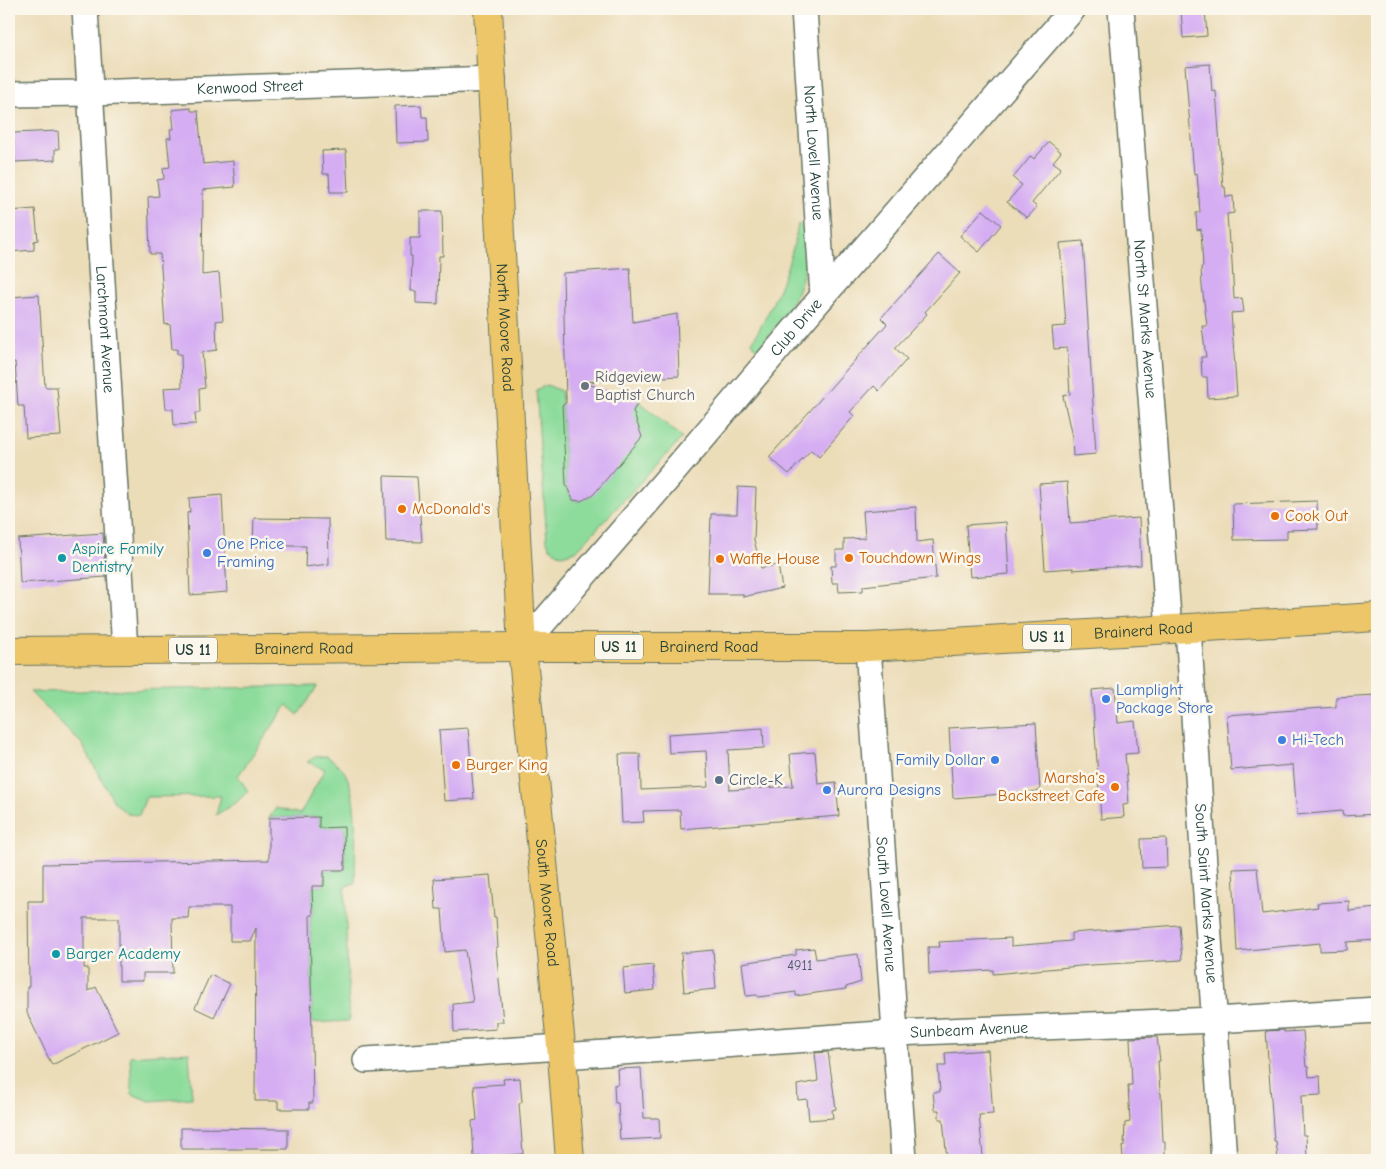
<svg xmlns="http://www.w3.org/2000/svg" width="1386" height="1169" font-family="'Comic Neue',sans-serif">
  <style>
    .green { fill: #8ddc9b; stroke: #568c68 }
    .building { fill: #d5adf3 }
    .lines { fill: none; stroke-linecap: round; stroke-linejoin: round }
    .minor-casing { stroke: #677563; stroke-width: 28 }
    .major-casing { stroke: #677563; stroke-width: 30 }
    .minor { stroke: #fff; stroke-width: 25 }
    .major { stroke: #ecc669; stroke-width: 28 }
    .worship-dot { fill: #6b7280; stroke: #fbf7ec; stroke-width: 2 }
    .food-dot { fill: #e8710a; stroke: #fbf7ec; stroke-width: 2 }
    .shop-dot { fill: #3f7fe0; stroke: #fbf7ec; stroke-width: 2 }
    .culture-dot { fill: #0f9aa8; stroke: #fbf7ec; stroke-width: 2 }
    .service-dot { fill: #5c6f8a; stroke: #fbf7ec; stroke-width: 2 }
    .labels { text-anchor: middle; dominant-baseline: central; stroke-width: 5; stroke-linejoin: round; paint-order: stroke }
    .number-label { font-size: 14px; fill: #4c5964 }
    .shield { fill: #fbf7ec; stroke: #61756b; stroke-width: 1 }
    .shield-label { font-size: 15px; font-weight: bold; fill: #1f3d34 }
    .street-label { font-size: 16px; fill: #1f3d34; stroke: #fbf7ec }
    .worship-label { font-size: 16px; fill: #5b616d; stroke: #fbf7ec; text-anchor: start }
    .food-label { font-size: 16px; fill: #c56008; stroke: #fbf7ec; text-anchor: start }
    .shop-label { font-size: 16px; fill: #366cbe; stroke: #fbf7ec; text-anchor: start }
    .culture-label { font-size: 16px; fill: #0d838f; stroke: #fbf7ec; text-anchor: start }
    .service-label { font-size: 16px; fill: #4e5e75; stroke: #fbf7ec; text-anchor: start }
  </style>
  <rect width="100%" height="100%" fill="#fbf7ec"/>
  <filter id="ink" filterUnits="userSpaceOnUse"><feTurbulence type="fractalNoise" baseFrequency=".02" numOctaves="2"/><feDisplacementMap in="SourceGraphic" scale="10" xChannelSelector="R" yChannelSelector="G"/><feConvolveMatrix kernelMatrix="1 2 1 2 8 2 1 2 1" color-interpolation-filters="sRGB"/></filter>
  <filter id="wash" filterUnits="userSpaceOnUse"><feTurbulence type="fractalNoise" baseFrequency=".0096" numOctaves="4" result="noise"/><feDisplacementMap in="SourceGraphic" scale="20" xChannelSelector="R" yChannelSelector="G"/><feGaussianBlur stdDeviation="1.12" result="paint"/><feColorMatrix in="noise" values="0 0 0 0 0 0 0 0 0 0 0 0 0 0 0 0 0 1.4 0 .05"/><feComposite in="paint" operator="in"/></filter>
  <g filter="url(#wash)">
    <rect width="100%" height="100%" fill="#ecddb9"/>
    <path class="green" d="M798,224C812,233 809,237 807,253C803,294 783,319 757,350L752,342C774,305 791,266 798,224Z
      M547,385L561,391L566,485L573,500L581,501L639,401L682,438L576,551L562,555L550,548L547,541L536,390Z
      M318,686L298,715L287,705L238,776L248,791L238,801L216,815L221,796L146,797L139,815L127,814L114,802L82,744L30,692Z
      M327,756C335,762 342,767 346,775C359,800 355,854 355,883L345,886L349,1021L312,1023L310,915H313L312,886H324V870H345L344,828H319V817L269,818L276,808L300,814L325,769L307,762L315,757Z
      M189,1052L192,1098L149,1101L132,1094L130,1056Z"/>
    <g id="blocks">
      <path class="building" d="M1181,9H1205L1207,36L1183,38Z
        M1210,64L1212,92L1216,91L1223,187H1225L1226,197L1233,196L1234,213L1227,214L1229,244H1231L1234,299L1242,298L1244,312L1231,313L1237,396L1208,398L1207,377H1202L1201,357H1206L1202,326H1207L1202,286L1201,267H1203L1201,229L1197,230L1196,213L1200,212L1197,173L1194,174L1185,66Z
        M421,105L422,117H427L428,142L396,143L395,106Z
        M191,108V111H198L203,164L233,161L235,187L203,190L202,275L219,273L223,320L216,321L217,350L202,352L205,388L199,389L200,413H195L196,424L174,425L173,409H166L164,388L182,387L181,354H177V349H172L170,324L165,325L160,254H150L148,197L159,196L157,180L164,179L163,168L170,167L167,138H171L170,129H174L172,110Z
        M58,131L59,149H55V160L15,162L13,133Z
        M1049,142L1061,152L1053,162L1061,168L1032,203L1037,207L1027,218L1007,202L1022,185L1013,178L1031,156L1034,159Z
        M346,150L348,192H330L329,174H323L322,151Z
        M35,209L38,240L34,241V250L9,252V211Z
        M983,210L1001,225L979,252L960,236Z
        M420,211H442L443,256H439L438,304L416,303V291H411L412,256H410V238H420Z
        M1083,241L1096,454L1073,456L1072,437L1063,396L1070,394L1067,348L1054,349L1052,327L1066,326L1060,243Z
        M939,254L960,273L925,312L927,314L895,348L907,359L879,391L874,386L850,412L854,416L819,457L811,450L789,474L769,457L887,324L881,318Z
        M630,268L633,322L677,314L679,376L582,382L639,401L633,411L642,437L593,495L581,501L573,500L566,485L562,405L566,403L563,273Z
        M39,295L45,387H57L61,436L26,438L24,406H18L15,362H9V297Z
        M384,476L417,477L422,542L386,541Z
        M1067,482L1070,523L1139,518L1141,565L1073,570V568L1045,570L1039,484Z
        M738,487L756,488L754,540L761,568L778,565L782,588L743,597V594H708L711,514H737Z
        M222,495L227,592L190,595L187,513L190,512L189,498Z
        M1317,501L1318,529L1287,530V539L1234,540L1233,504Z
        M916,507L917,542L933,540L936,578L863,586V591L839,592L838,583H832L831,566H836V550H844V539L865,538L863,511Z
        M254,518L328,519L329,564L305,567L306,546H253Z
        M1006,522L1009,574L970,577L966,525Z
        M103,533L106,577L20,583L18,539Z
        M1115,688L1118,723L1135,721L1138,753L1125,754L1129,804L1123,805L1124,817L1101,819L1092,690Z
        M1377,695V814L1343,816L1342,811L1297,815L1293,765L1231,770L1227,715L1336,707V697Z
        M1036,723L1040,791L953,798L949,728Z
        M468,728L474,799L444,801L439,730Z
        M763,728L764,748L728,750L730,790L793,786L790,754L815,752L818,784L836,782L839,816L681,829L680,810L643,811L644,822L622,823L619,754H640L641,790L708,787L706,751L669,753L668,734Z
        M319,817V828L344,827L345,870H324V886H312L313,915H310L313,1103H309V1109H278V1101H255L256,928L250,941H230V907H189L188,918H172L173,973H143V981H119V918H84V968H88V991L96,987L118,1032L52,1065L27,1013V987H29L28,901H43V864L269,860V818Z
        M1166,838L1167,867L1142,868L1141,839Z
        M1257,868L1262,914L1318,907L1317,903L1349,901V911L1377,908V940L1347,942V950L1320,951V943L1237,951L1233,869Z
        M490,875L494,917H496L498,947L496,948L503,1022H496V1029L454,1032L453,1004L473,1002L465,950L445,952L442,909H436L434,879Z
        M1179,925L1182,960L1091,965L993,974V970L929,974L928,947H940L939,942L1011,938V946L1071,941V933Z
        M814,948L816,959L858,954L861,982L846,987V989L816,993L796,996V992L758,997L757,995L746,996L742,963L796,955V950Z
        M713,950L716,989L684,992L681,953Z
        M653,965L655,990L625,993L623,968Z
        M210,975L230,984L214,1017L195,1008Z
        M1284,1030V1032L1303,1031L1306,1067H1308L1309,1077L1320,1076L1321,1095L1301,1096L1303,1135H1306L1307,1160H1278L1276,1141H1274L1266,1031Z
        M1157,1037L1160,1061H1158L1160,1093H1161L1163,1142H1165V1157L1123,1159L1122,1146H1124L1125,1123L1130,1122L1128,1085H1132L1130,1038Z
        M988,1050L993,1114L979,1115L983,1157L975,1158V1160H947L943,1119H939V1110H935L933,1092H940L938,1066H946L945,1053Z
        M828,1052L836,1109L832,1110L833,1118L809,1120L807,1099L798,1100L797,1085L818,1081L815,1053Z
        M641,1068L644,1118H659L660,1138L620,1140L618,1103H615L614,1085L618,1084L617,1069Z
        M520,1078L522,1102L519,1104L523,1154L474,1157L472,1121L477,1120L474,1086L504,1084L503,1079Z
        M181,1128L288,1129V1149H181Z"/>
    </g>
  </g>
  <g filter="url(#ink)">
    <use href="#blocks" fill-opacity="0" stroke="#677563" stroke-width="1"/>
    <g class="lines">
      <defs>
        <g id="minor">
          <path id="s1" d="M85,9L125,650"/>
          <path id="s2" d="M804,9L823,296"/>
          <path id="s3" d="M1121,9L1169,629"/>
          <path id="s4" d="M9,94L91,93L493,79"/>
          <path id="s5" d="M1188,628L1224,1160"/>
          <path id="s6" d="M522,647L669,477L823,296L1073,9"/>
          <path id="s7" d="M868,647L904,1160"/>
          <path id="s8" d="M562,1056L896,1033L1215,1020L1377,1010"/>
          <path d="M366,1060L561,1047"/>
        </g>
        <g id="major">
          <path id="s9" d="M488,9L522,647L562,1056L570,1160"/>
          <path id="s10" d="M9,651L522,647H868L1377,617"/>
        </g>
      </defs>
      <use href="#minor" class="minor-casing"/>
      <use href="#major" class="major-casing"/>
      <use href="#minor" class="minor"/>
      <use href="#major" class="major"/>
    </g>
  </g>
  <circle class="worship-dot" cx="585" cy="386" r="5"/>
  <g class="food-dot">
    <circle cx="402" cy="509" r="5"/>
    <circle cx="1275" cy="516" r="5"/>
    <circle cx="849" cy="558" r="5"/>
    <circle cx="720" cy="559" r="5"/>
    <circle cx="456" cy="765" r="5"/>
    <circle cx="1115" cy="787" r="5"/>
  </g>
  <g class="shop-dot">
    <circle cx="207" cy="553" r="5"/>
    <circle cx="1106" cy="699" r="5"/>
    <circle cx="1282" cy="740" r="5"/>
    <circle cx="995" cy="760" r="5"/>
    <circle cx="827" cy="790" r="5"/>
  </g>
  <g class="culture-dot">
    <circle cx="62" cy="558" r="5"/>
    <circle cx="56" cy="954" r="5"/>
  </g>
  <circle class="service-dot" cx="719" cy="780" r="5"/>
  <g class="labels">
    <g class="number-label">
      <text x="800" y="965">4911</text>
    </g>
    <g class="shield">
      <rect x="1023" y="624.5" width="48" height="25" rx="4"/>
      <rect x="595" y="634.5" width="48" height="25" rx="4"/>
      <rect x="169" y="637.5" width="48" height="25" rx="4"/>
    </g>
    <g class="shield-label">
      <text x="1047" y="637">US 11</text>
      <text x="619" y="647">US 11</text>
      <text x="193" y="650">US 11</text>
    </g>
    <g class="street-label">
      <text stroke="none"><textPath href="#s4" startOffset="241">Kenwood Street</textPath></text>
      <text stroke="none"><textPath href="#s2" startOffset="144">North Lovell Avenue</textPath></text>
      <text stroke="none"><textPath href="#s3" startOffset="311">North St Marks Avenue</textPath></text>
      <text stroke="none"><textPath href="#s6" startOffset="421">Club Drive</textPath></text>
      <text stroke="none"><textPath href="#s9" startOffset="319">North Moore Road</textPath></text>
      <text stroke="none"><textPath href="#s1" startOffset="321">Larchmont Avenue</textPath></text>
      <text stroke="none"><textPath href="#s10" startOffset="1135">Brainerd Road</textPath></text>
      <text stroke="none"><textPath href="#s10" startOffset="700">Brainerd Road</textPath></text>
      <text stroke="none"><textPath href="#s10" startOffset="295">Brainerd Road</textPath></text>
      <text stroke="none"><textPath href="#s5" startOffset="266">South Saint Marks Avenue</textPath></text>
      <text stroke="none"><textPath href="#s9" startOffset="896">South Moore Road</textPath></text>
      <text stroke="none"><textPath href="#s7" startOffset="258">South Lovell Avenue</textPath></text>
      <text stroke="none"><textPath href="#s8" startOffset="408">Sunbeam Avenue</textPath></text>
    </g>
    <g class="worship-label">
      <text x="595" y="377">Ridgeview<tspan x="595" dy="18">Baptist Church</tspan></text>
    </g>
    <g class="food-label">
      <text x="412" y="509">McDonald's</text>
      <text x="1285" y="516">Cook Out</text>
      <text x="859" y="558">Touchdown Wings</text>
      <text x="730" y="559">Waffle House</text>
      <text x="466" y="765">Burger King</text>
      <text x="1105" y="778" text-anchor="end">Marsha's<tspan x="1105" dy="18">Backstreet Cafe</tspan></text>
    </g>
    <g class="shop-label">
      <text x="217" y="544">One Price<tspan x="217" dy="18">Framing</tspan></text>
      <text x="1116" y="690">Lamplight<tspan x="1116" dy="18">Package Store</tspan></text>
      <text x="1292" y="740">Hi-Tech</text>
      <text x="985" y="760" text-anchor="end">Family Dollar</text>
      <text x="837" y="790">Aurora Designs</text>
    </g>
    <g class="culture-label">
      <text x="72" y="549">Aspire Family<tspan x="72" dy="18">Dentistry</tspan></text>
      <text x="66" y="954">Barger Academy</text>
    </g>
    <g class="service-label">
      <text x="729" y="780">Circle-K</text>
    </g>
  </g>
  <rect width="1386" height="1169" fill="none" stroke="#fbf7ec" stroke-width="30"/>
</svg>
